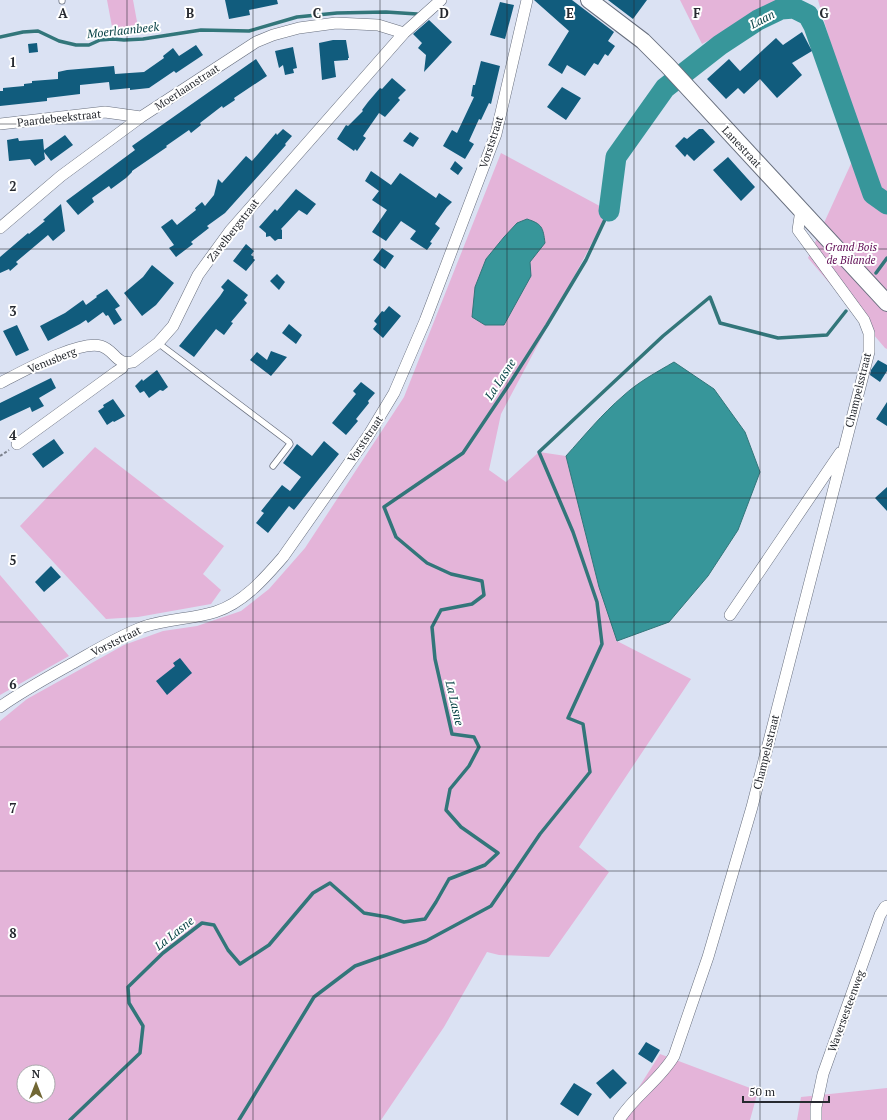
<svg xmlns="http://www.w3.org/2000/svg" width="887" height="1120" font-family="'PT Serif',serif">
  <style>
    .green { fill: #e4b4d9; fill-rule: evenodd }
    .water { fill: #37969a; stroke: #32767a }
    .lines { fill: none; stroke-linecap: round; stroke-linejoin: round }
    .stream { stroke: #32767a; stroke-width: 3.5 }
    .river { stroke: #37969a; stroke-width: 21 }
    .building { fill: #115c7d }
    .lane-casing { stroke: #686f7e; stroke-width: 7 }
    .street-casing { stroke: #686f7e; stroke-width: 12 }
    .secondary-casing { stroke: #686f7e; stroke-width: 18 }
    .path { stroke: #7d828d; stroke-width: 2; stroke-dasharray: 3 2; stroke-linecap: butt }
    .lane { stroke: #fff; stroke-width: 5.5 }
    .street { stroke: #fff; stroke-width: 11 }
    .secondary { stroke: #fff; stroke-width: 16 }
    .grid { fill: none; stroke: #272a30; stroke-width: 1; stroke-opacity: 0.55 }
    .labels { text-anchor: middle; dominant-baseline: central; stroke-width: 4; stroke-linejoin: round; paint-order: stroke }
    .street-label { font-size: 11px; fill: #272a30; stroke: #fff }
    .park-label { font-size: 11px; font-style: italic; fill: #5d0952; stroke: #fff }
    .water-label { font-size: 12px; font-style: italic; fill: #094346; stroke: #fff }
    .grid-label { font-size: 13px; text-anchor: middle; font-weight: bold; fill: #272a30; stroke: #fff; stroke-width: 4; stroke-linejoin: round; paint-order: stroke }
  </style>
  <rect width="100%" height="100%" fill="#dbe2f3"/>
  <path class="green" d="M107,0H133L138,27L113,32Z
    M680,0H790L778,2L702,44Z
    M818,0H887V349L885,348L808,258L860,144Z
    M501,153L609,211L501,414L489,470L506,482L539,452L566,456L599,587L617,641L691,679L579,847L609,872L549,957L499,955L487,952L444,1027L381,1120H0V721L27,699L124,645L163,631L197,626L241,611L269,589L305,548L404,397ZM24,1072H48V1096H24Z
    M95,447L224,546L203,574L221,590L211,604L138,617L106,619L20,526Z
    M0,575L69,656L0,695Z
    M660,1054L758,1091L750,1120H618Z
    M887,1088V1120H797L801,1097Z"/>
  <path class="water" d="M527,219C542,224 543,227 545,243L530,262L531,276L504,325H485L472,317L475,287L486,259L504,237L517,223Z
    M674,362L714,389L745,432L760,472L738,530L708,576L669,622L617,641L599,587L566,456C584,436 602,414 623,396C638,382 657,372 674,362Z"/>
  <g class="lines">
    <path class="stream" d="M0,37L23,32L38,31L59,41L76,45H89L100,40L113,39L124,40L143,39L201,30L249,31L297,17L337,13L386,12L417,14
      M876,273L887,258
      M70,1120L140,1053L143,1026L129,1003L128,987L163,953L202,923L214,925L228,950L240,964L269,945L313,893L330,883L364,913L387,917L404,922L425,919L436,902L449,879L485,865L498,853L461,827L446,810L450,789L469,766L479,747L474,737L452,734L435,659L432,627L441,610L472,604L484,595L482,581L451,574L427,563L396,537L384,507L463,453L510,383L547,325L586,260L609,211
      M239,1120L314,997L355,966L426,941L491,906L540,834L590,772L583,724L568,718L602,644L597,602L573,532L539,452L663,336L710,297L720,323L778,338L827,335L846,311"/>
    <path class="river" d="M609,211L616,157L665,88L720,45L758,20L781,9L794,8L808,15L814,26L873,194L887,204"/>
  </g>
  <path class="building" d="M225,0H277L278,4L249,10L250,15L229,19Z
    M534,0H572L614,32L608,41L615,46L608,56L605,54L598,65L594,63L585,76L567,65L562,74L548,65L569,31Z
    M608,0H647L633,19Z
    M500,2L514,5L505,39L490,35Z
    M429,20L452,42L424,72L426,55L418,48L422,43L413,34Z
    M802,32L812,51L792,63L802,75L777,98L760,79L744,94L738,88L726,99L707,79L729,59L740,71L776,38L783,45Z
    M333,40H346L349,58H348V60L334,61L336,77L322,80L319,43Z
    M37,43L38,52L29,53L28,44Z
    M196,45L203,55L176,73L174,71L149,88L130,90V88L110,90L109,82L80,85V94L47,98V101L0,106V91H3V88L24,86V84L32,83V81L58,79V72L67,70L114,66L115,74L144,72L164,58L163,56L173,48L179,56Z
    M293,47L297,68L293,69L294,73L285,75L283,65L279,68L275,51Z
    M256,59L267,76L234,98L235,100L223,108L222,106L200,123L201,125L191,133L189,130L166,146L167,147L132,171V172L126,178L111,189L109,186L92,198L94,202L78,215L66,201L135,150L132,146Z
    M481,61L500,66L491,104L489,103L481,120L479,119L469,141L474,144L465,159L443,146L452,130L457,133L474,97L471,96L473,85H475Z
    M392,78L406,90L398,98L400,100L385,117L379,113L363,136L366,138L357,151L355,149L354,151L337,139L346,125L348,126L363,111L362,110L368,102L380,88L382,89Z
    M562,87L581,98L566,120L547,107Z
    M283,129L292,136L285,144L286,145L225,213L207,226L209,228L191,242L193,244L176,257L169,248L174,245L161,227L172,219L177,225L196,210L195,208L202,202L205,206L214,195L218,179L222,183L246,156L252,161L276,133L277,135Z
    M699,129H703L715,142L694,161L687,154L685,157L675,146L684,137L687,139Z
    M410,132L419,138L413,147L403,141Z
    M65,135L73,145L51,161L44,152L45,159L35,166L30,159L9,161L7,140L18,138L19,141L43,139L44,150Z
    M728,157L755,187L741,201L713,170Z
    M455,161L463,168L458,175L450,169Z
    M371,171L391,185L400,173L436,198L439,193L452,202L447,207L435,224L440,228L430,242L432,243L427,250L410,239L416,231L401,221L386,241L372,232L387,210L372,200L379,191L365,181Z
    M296,189L316,204L307,215L299,210L281,229L282,230V239H278L275,241L270,236L266,237V233L259,227L275,209L277,211Z
    M61,204L65,231L53,241L48,235L16,262L18,264L10,271L9,269L0,273V257L28,233L29,234L45,221L43,220Z
    M246,244L254,251L251,255L254,257L253,258L255,260L246,271L233,261Z
    M382,248L394,256L385,269L373,260Z
    M152,265L174,283L156,305L142,316L124,293L143,277Z
    M277,274L285,282L279,290L270,281Z
    M228,279L248,295L244,300L247,303L231,322L233,323L224,335L216,329L194,357L179,346L220,296L224,290L221,287Z
    M107,289L120,306L115,309L122,320L114,325L108,315L106,316L103,312L88,323L86,320L80,324L48,341L40,326L65,313L83,300L86,305L97,297L96,296Z
    M389,306L401,316L383,338L373,329L377,324L374,321L382,311L384,312Z
    M289,324L302,335L296,344L282,333Z
    M17,325L29,350L16,356L3,331Z
    M271,351L287,357L271,376L250,360L257,352L267,360Z
    M878,360L887,365V371L880,382L870,375L871,370Z
    M157,370L168,387L163,391L160,390L149,398L144,391L140,393L135,386L142,379L143,381Z
    M51,378L56,388L39,398L44,406L32,412L30,407L0,421V403Z
    M361,382L375,393L368,401L369,403L356,419L358,421L346,435L332,423L356,394L353,391Z
    M113,399L125,416L114,422L113,421L107,425L98,411L104,407L103,405Z
    M887,402V426L876,419Z
    M54,439L64,453L43,468L32,454Z
    M324,441L339,454L294,510L289,506L268,533L256,523L264,513L261,511L282,485L290,491L301,477L283,463L297,444L312,456Z
    M887,487V511L875,498Z
    M51,566L61,577L44,592L35,582Z
    M180,658L192,673L167,695L156,681L175,666L173,663Z
    M646,1042L660,1050L652,1063L638,1054Z
    M613,1069L627,1083L610,1099L596,1083Z
    M574,1083L592,1094L578,1116L560,1104Z"/>
  <g class="lines">
    <defs>
      <path id="lane" d="M62,0V1
        M158,343L289,442L290,444L273,466"/>
      <path id="street" d="M0,124L105,112L141,117
        M0,228L61,176L141,117L256,42L273,35L299,28L336,23L378,25L404,33
        M0,383C22,372 78,340 101,346C115,350 116,366 133,362L158,343L173,326L198,275L230,231L404,33L441,0
        M17,444L116,372L122,368L125,363
        M730,615L840,453
        M0,707C24,690 50,676 75,662C98,649 119,636 143,627C166,619 192,619 215,612C243,603 264,579 283,557L368,436L394,393L425,321L496,134L527,0
        M619,1120C634,1096 660,1080 674,1056L708,957L752,807L869,352V333L864,320L798,230L801,210
        M816,1120V1107L823,1074L880,915L885,907L887,906"/>
      <path id="secondary" d="M589,0L643,41L667,65L887,303"/>
    </defs>
    <use href="#lane" class="lane-casing"/>
    <use href="#street" class="street-casing"/>
    <use href="#secondary" class="secondary-casing"/>
    <path class="path" d="M0,456L9,450"/>
    <use href="#lane" class="lane"/>
    <use href="#street" class="street"/>
    <use href="#secondary" class="secondary"/>
  </g>
  <path class="grid" d="M127,0V1120M253,0V1120M380,0V1120M507,0V1120M634,0V1120M760,0V1120M0,124H887M0,249H887M0,373H887M0,498H887M0,622H887M0,747H887M0,871H887M0,996H887"/>
  <g class="labels">
    <g class="street-label">
      <text transform="translate(187 87) rotate(-33)">Moerlaanstraat</text>
      <text transform="translate(59 118) rotate(-6)">Paardebeekstraat</text>
      <text transform="translate(491 142) rotate(-72)">Vorststraat</text>
      <text transform="translate(742 147) rotate(47)">Lanestraat</text>
      <text transform="translate(233 230) rotate(-52)">Zavelbergstraat</text>
      <text transform="translate(52 360) rotate(-22)">Venusberg</text>
      <text transform="translate(858 390) rotate(-76)">Champelsstraat</text>
      <text transform="translate(365 439) rotate(-56)">Vorststraat</text>
      <text transform="translate(116 641) rotate(-26)">Vorststraat</text>
      <text transform="translate(766 752) rotate(-76)">Champelsstraat</text>
      <text transform="translate(846 1011) rotate(-70)">Waversesteenweg</text>
    </g>
    <g class="park-label">
      <text x="851" y="247">Grand Bois<tspan x="851" dy="13">de Bilande</tspan></text>
    </g>
    <g class="water-label">
      <text transform="translate(762 19) rotate(-28)">Laan</text>
      <text transform="translate(123 30) rotate(-6)">Moerlaanbeek</text>
      <text transform="translate(500 379) rotate(-57)">La Lasne</text>
      <text transform="translate(455 703) rotate(77)">La Lasne</text>
      <text transform="translate(174 933) rotate(-38)">La Lasne</text>
    </g>
  </g>
  <g class="grid-label">
    <text x="63" y="18">A</text>
    <text x="190" y="18">B</text>
    <text x="317" y="18">C</text>
    <text x="444" y="18">D</text>
    <text x="570" y="18">E</text>
    <text x="697" y="18">F</text>
    <text x="824" y="18">G</text>
    <text x="13" y="67">1</text>
    <text x="13" y="191">2</text>
    <text x="13" y="316">3</text>
    <text x="13" y="440">4</text>
    <text x="13" y="565">5</text>
    <text x="13" y="689">6</text>
    <text x="13" y="813">7</text>
    <text x="13" y="938">8</text>
  </g>
  <g transform="translate(36 1084)"><circle r="19" fill="#ffffff" stroke="#a9aaac"/>
  <path d="M0-3L7 15L0 10L-7 15Z" fill="#716734"/>
  <text y="-6" font-size="11" font-weight="bold" text-anchor="middle" fill="#272a30">N</text>
  </g>
  <path d="M743 1096v6h86v-6" fill="none" stroke="#272a30" stroke-width="2"/>
  <text x="749" y="1096" font-size="12" fill="#272a30" stroke="#ffffff" stroke-width="3" paint-order="stroke">50 m</text>
</svg>
